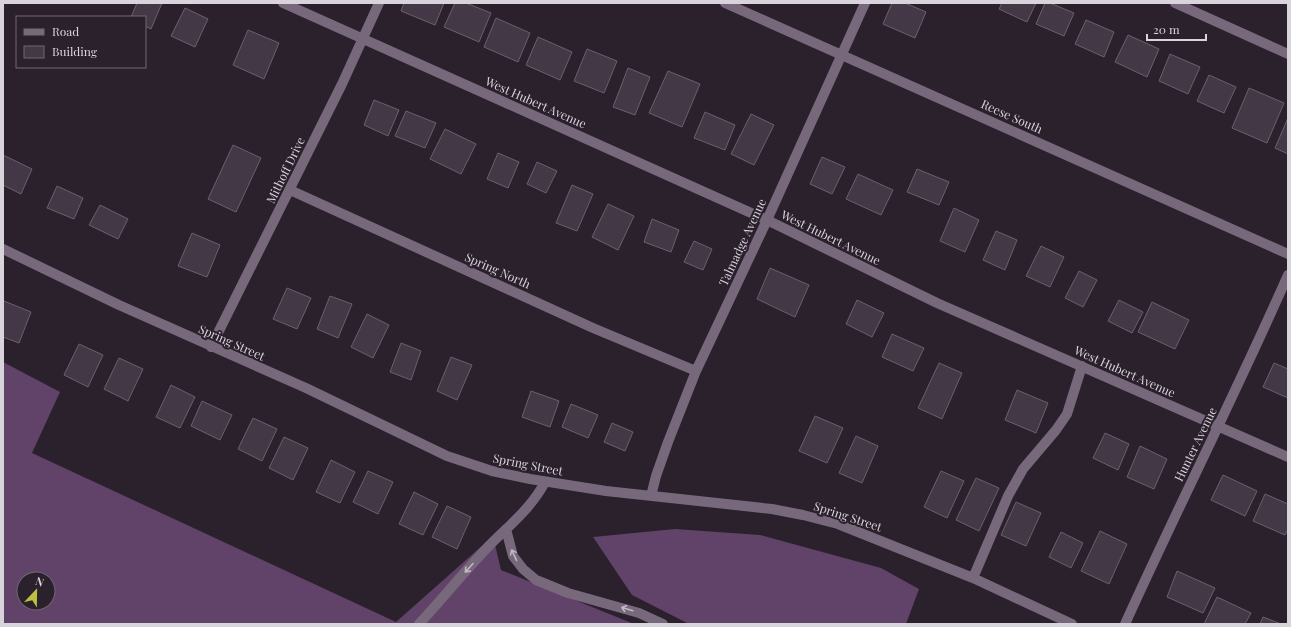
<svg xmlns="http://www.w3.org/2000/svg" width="1291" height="627" font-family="'Playfair Display',serif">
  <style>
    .forest { fill: #614268; fill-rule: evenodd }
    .building { fill: #433845; stroke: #6b606e }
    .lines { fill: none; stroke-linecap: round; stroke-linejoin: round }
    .minor { stroke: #77697b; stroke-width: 10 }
    .oneway { stroke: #c0b8c3 }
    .labels { text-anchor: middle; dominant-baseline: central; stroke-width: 4; stroke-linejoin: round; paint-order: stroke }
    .street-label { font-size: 12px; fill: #d9d3db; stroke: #2a212d }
  </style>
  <rect width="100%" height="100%" fill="#2a212d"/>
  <path class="forest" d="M3,362L60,392L32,453L396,622L493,536L501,570L634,624H3ZM24,579H48V603H24Z
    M675,529L760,535L881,568L919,589L906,624H689L632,595L593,537Z"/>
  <path class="building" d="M137,3H162L151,29L145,26V17H131Z
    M404,3H444L435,25L401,11Z
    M455,3H466L491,13L479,42L444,27Z
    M892,3H905L926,12L915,38L883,24Z
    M1002,3H1036L1027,22L999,9Z
    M1045,3H1050L1074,13L1064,36L1036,24Z
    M185,8L208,19L195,47L171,36Z
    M496,18L530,33L518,62L484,47Z
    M1086,20L1114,32L1104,57L1075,44Z
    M248,30L279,43L264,79L233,65Z
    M1128,35L1159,49L1147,77L1115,62Z
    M538,37L572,52L560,80L526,65Z
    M587,49L617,61L604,93L574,81Z
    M1170,54L1200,67L1188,94L1159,81Z
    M628,68L650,77L635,115L613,107Z
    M668,71L700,84L682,127L649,113Z
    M1209,75L1236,87L1224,113L1197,101Z
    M1249,88L1284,103L1267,143L1232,128Z
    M374,100L399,110L388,136L364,125Z
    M406,111L436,123L425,148L395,136Z
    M705,112L735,125L725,150L694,138Z
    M751,114L774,125L754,165L731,154Z
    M1288,118V154L1275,148Z
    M445,129L476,144L461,174L430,159Z
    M233,145L261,158L236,212L208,199Z
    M498,153L519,162L508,188L487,179Z
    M3,155L32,169L21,194L3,185Z
    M822,157L845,167L832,194L810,184Z
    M537,162L557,171L546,193L527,184Z
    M917,169L949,182L939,205L907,192Z
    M858,174L893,190L881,215L846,199Z
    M572,185L593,194L577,231L556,223Z
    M57,186L83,198L74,219L47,208Z
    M608,204L634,216L618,250L592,237Z
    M100,205L128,219L118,239L89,225Z
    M954,208L979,220L965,252L940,241Z
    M652,219L679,230L671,252L644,242Z
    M996,231L1017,240L1005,270L983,260Z
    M192,233L220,245L207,277L178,266Z
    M694,241L712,249L703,270L684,262Z
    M1041,246L1064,257L1050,287L1026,276Z
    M770,268L809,285L795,317L757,299Z
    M1079,271L1097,280L1083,307L1065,298Z
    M287,288L311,298L297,329L273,319Z
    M330,296L352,304L338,338L317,329Z
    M857,300L884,313L872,337L846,324Z
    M1119,300L1143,312L1132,333L1108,321Z
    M4,301L31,312L19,343L3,337V305Z
    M1152,302L1189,320L1175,349L1138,332Z
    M367,314L389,325L373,358L351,347Z
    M892,334L924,348L913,371L882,357Z
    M401,343L421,351L411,380L390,372Z
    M79,344L103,355L88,387L64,375Z
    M451,357L472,365L457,400L437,391Z
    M119,358L143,369L128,401L104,389Z
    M939,363L962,373L942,419L918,408Z
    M1274,363L1288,369V398L1263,387Z
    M171,385L195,397L180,428L156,417Z
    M1017,390L1048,403L1036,433L1005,420Z
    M531,391L559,401L550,427L522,417Z
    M202,401L232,415L220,440L191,426Z
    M571,404L598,415L588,438L562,427Z
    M815,416L843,428L827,463L799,451Z
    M253,418L277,429L262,461L238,449Z
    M612,423L633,432L625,451L604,442Z
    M1105,433L1129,444L1118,470L1093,458Z
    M856,436L878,446L862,483L839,473Z
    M284,437L308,448L293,480L269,468Z
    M1140,446L1167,459L1154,489L1127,477Z
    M331,460L355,472L340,503L316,492Z
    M368,471L393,482L378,514L353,502Z
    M941,471L964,481L947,518L924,507Z
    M1223,475L1257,491L1245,516L1211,500Z
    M976,478L999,488L979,531L956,520Z
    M414,492L438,504L423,535L399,524Z
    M1265,494L1288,504V529L1285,535L1253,521Z
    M1016,502L1041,513L1026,546L1001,535Z
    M447,506L471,517L457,549L432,537Z
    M1100,531L1127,544L1109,584L1081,571Z
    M1061,532L1083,543L1071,568L1049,557Z
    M1177,571L1215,588L1203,613L1167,597Z
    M1217,597L1251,613L1245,624H1204Z
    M1263,617L1281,624H1260Z"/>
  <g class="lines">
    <path class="minor" d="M283,3L767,220L937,303L1288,457
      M725,3L1288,254
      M1175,3L1288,54
      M290,190L593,328L696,371
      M3,249L119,305L306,388L447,456L492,471L530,479L606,491L772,509L803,515L838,524L973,578L1072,624
      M211,347L342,84L379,3
      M651,496L656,476L668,442L696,371L767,220L865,3
      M506,529L513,556L523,569L536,580L568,593L639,613L663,624
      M973,578L1008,496L1023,469L1056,430L1067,414L1082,366
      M419,624C442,599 463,573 487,548C507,527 531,509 545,482
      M1125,624C1178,507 1236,393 1288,275"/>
  </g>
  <defs><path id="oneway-shaft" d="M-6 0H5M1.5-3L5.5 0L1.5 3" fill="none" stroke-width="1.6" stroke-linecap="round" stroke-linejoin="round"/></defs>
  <g class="oneway">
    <use href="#oneway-shaft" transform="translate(514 555) rotate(-115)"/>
    <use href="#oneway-shaft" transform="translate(469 568) rotate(132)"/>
    <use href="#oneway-shaft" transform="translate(627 609) rotate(-163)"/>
  </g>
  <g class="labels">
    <g class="street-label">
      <text transform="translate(536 102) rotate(24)">West Hubert Avenue</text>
      <text transform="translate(1012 116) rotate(24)">Reese South</text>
      <text transform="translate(285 170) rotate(-64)">Mithoff Drive</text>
      <text transform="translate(831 237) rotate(26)">West Hubert Avenue</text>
      <text transform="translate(742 242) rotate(-65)">Talmadge Avenue</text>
      <text transform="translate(498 270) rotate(24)">Spring North</text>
      <text transform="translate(232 342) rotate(24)">Spring Street</text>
      <text transform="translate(1125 371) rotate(24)">West Hubert Avenue</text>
      <text transform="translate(1195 444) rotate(-64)">Hunter Avenue</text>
      <text transform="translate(528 464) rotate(11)">Spring Street</text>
      <text transform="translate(848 516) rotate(18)">Spring Street</text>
    </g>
  </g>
  <rect width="1291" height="627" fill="none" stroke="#d9d3db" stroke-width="8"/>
  <rect x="16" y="16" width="130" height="52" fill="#2a212d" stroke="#706873"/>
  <rect x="24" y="29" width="20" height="6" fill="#77697b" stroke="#706873"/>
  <text x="52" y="36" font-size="12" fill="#d9d3db">Road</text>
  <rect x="24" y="46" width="20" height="12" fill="#433845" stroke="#706873"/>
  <text x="52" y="56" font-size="12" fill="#d9d3db">Building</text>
  <g transform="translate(36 591) rotate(22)"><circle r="19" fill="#2a212d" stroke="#706873"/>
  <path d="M0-3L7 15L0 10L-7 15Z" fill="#bebf42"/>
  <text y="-6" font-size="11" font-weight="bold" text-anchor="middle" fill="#d9d3db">N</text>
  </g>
  <path d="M1147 34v6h59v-6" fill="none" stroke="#d9d3db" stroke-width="2"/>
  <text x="1153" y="34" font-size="12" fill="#d9d3db" stroke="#2a212d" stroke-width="3" paint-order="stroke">20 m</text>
</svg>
